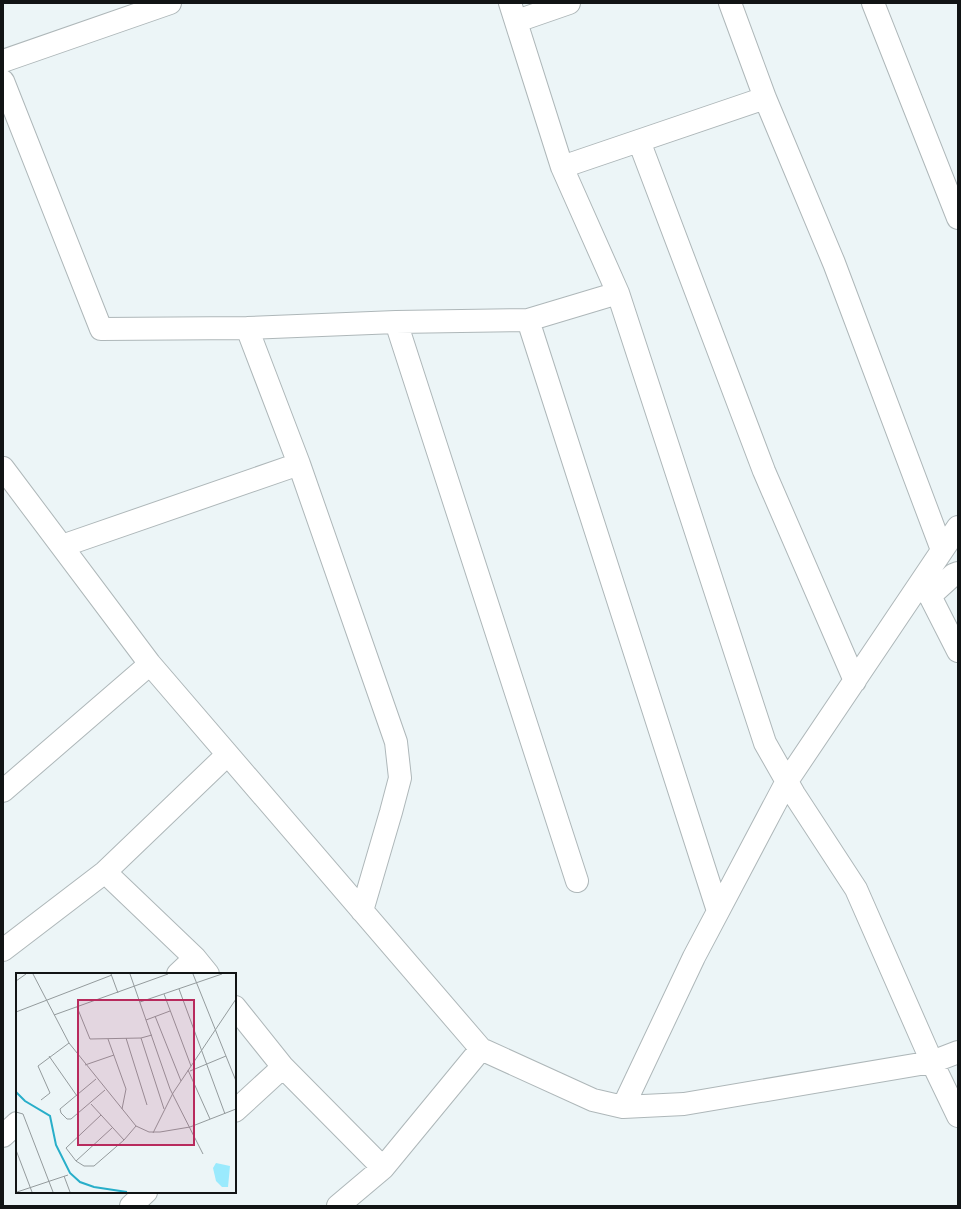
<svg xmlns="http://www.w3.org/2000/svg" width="961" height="1209" font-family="'PT Sans Narrow',sans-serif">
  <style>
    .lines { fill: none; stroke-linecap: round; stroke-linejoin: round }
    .minor-casing { stroke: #aeb7b9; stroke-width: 24 }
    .minor { stroke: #fff; stroke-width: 22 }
    .inset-river { fill: none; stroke: #28aec9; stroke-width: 2 }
    .inset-road { fill: none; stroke: #949b9d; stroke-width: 1 }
    .view { fill: #b82a5d; fill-opacity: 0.15; stroke: #b82a5d; stroke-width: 2 }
    .inset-edge { fill: none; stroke: #111415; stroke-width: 2 }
  </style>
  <rect width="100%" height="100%" fill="#ecf5f7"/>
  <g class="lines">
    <defs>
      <path id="minor" d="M510,3L562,167L618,293L765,743L794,794L856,889L932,1062L958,1116
        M730,3L765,98L834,263L942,550
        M873,3L958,218
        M517,21L569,3
        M3,61L170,3
        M3,81L101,329L247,328L396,322L528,320L618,293
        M639,141L764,471L855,681
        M562,167L765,98
        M528,320L718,911
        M396,322L577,881
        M247,328L299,464L396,742L400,778L391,812L362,911
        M3,468L150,664L481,1049L593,1100L623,1107L684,1104L932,1062L958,1052
        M62,546L299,464
        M919,586L930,596L958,651
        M930,596L953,575L958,573
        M3,791L150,664
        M105,872L195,958L208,974
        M3,950L105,872L227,755
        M178,974L195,958
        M235,1007L283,1067L383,1168
        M623,1107L694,957L787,781L958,527
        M235,1111L283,1067
        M3,1136L17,1123
        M131,1206L146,1192
        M338,1206L383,1168L481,1049"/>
    </defs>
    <use href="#minor" class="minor-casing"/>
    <use href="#minor" class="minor"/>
  </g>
  <g transform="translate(16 973)">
    <rect width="220" height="220" fill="#ecf5f7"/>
    <path d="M200,190L214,193L212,214H206L200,208L197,195Z" fill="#9aeafd"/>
    <path class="inset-river" d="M0,119L9,128L34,143L40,172L54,200L64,209L78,214L111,219"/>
    <path class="inset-road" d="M17,1L53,70L120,153L133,159H144L174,154L220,136M95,1L102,20M114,1L154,116L187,181M177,1L220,108M0,8L10,1M163,16L209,141M148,21L175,93M124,29L206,1M61,34L74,66L125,65L136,62M0,39L96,2M38,42L152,1M139,43L165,108M130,47L154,38M110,65L131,132M125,65L148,136M92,66L110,116L106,136M33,83L61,123M69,92L98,82M172,97L194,146M174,98L210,83M80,106L44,136L45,140L51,146H55L89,117M25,127L34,120L22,93L53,70M75,131L108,167M0,139L7,141L37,219M85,142L50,175L60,188L68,193H78L108,167L120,153M137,160L157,120L220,26M0,177L16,219M60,188L96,155M48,203L54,219M1,219L52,202"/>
    <path class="view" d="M62,27H178V172H62Z"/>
    <rect width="220" height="220" class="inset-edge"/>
  </g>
  <rect width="961" height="1209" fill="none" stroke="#111415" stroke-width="8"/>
</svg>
